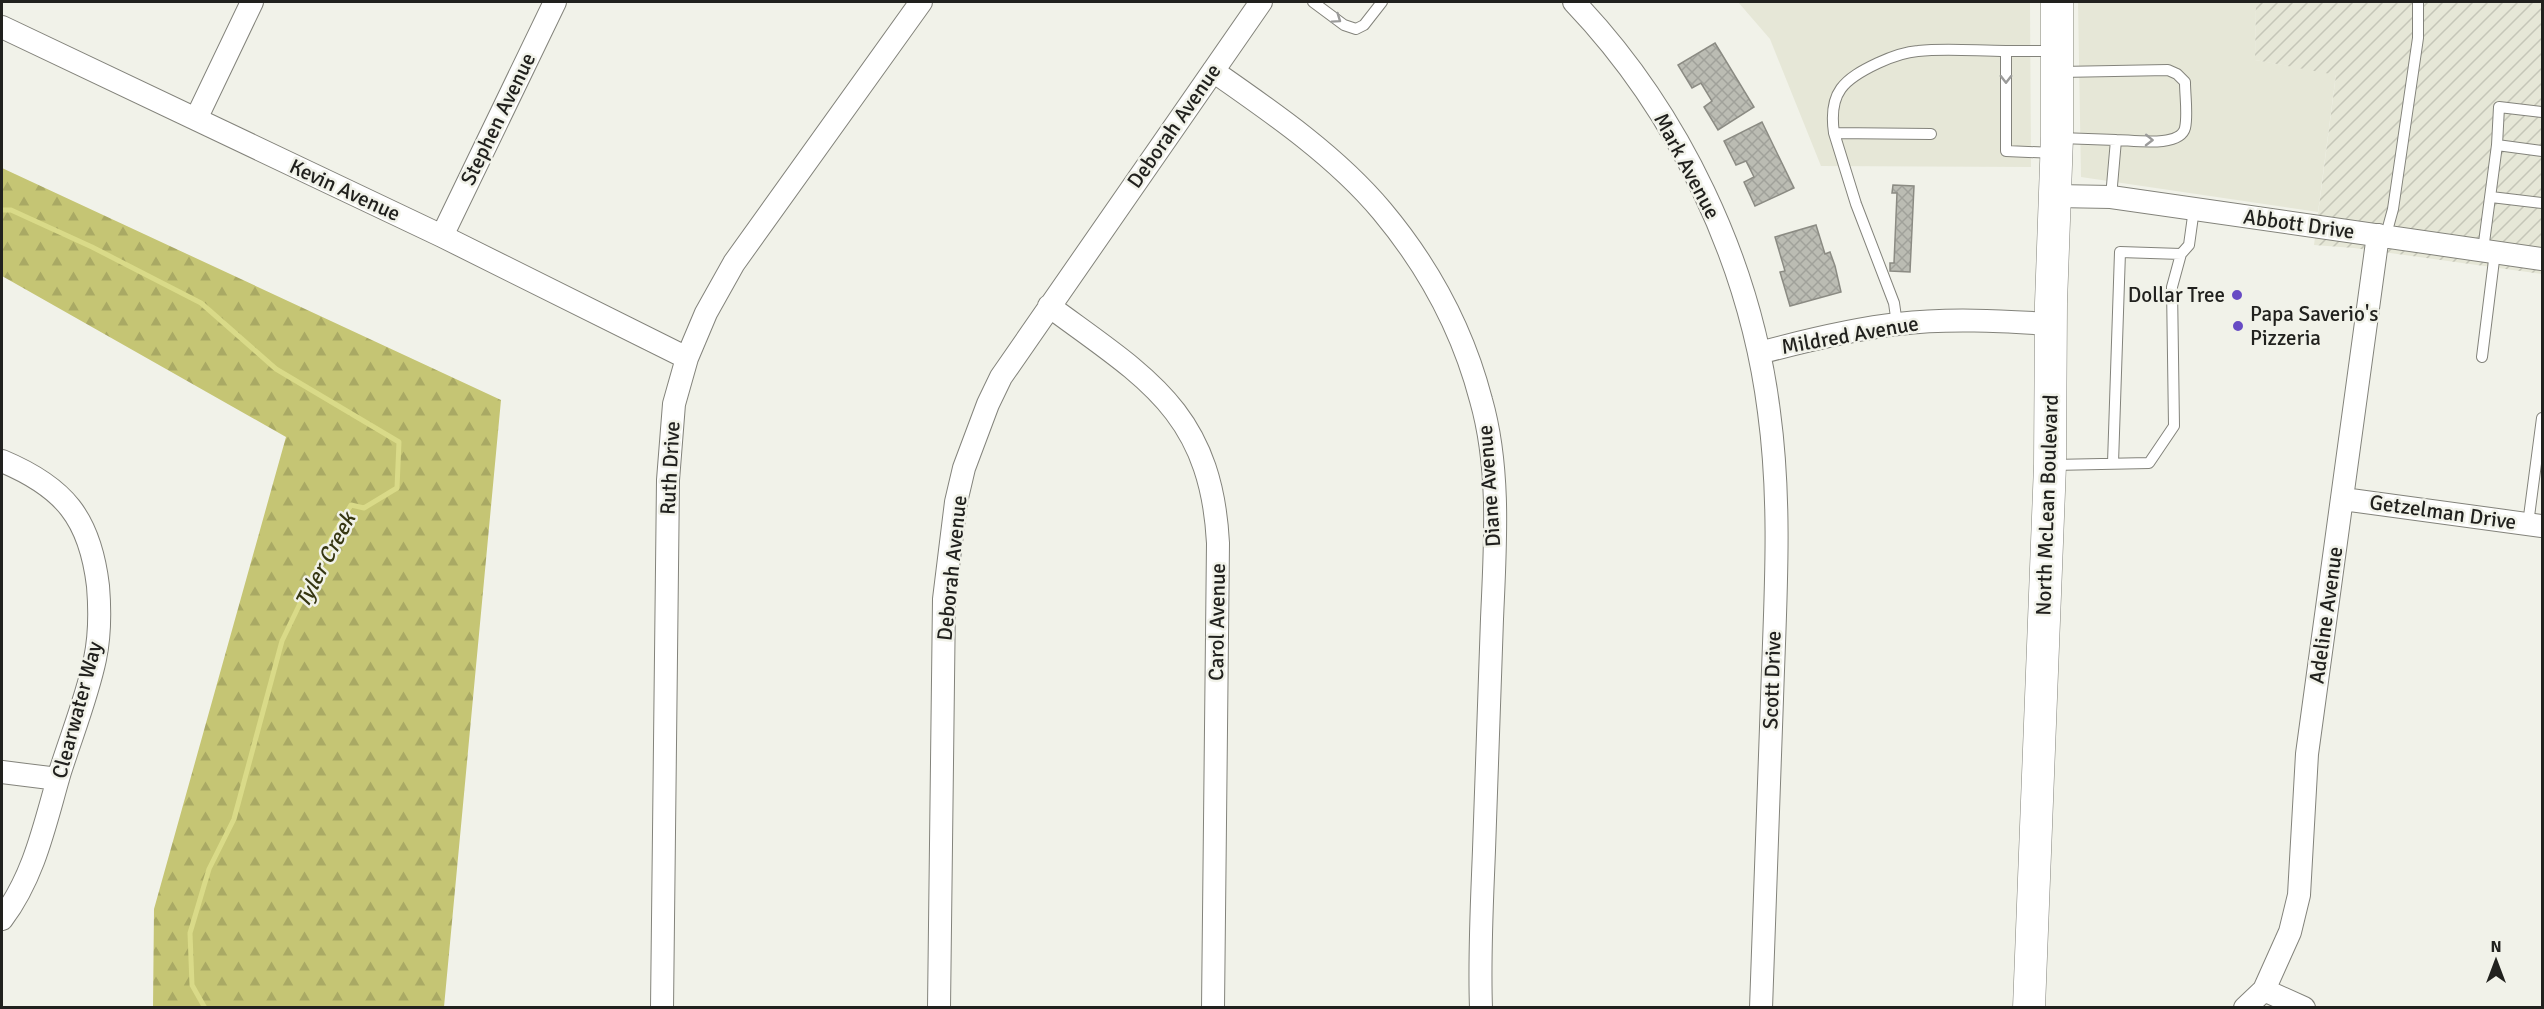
<svg xmlns="http://www.w3.org/2000/svg" width="2544" height="1009" font-family="Signika,sans-serif">
  <style>
    .built { fill: #e6e7d7 }
    .industrial { fill: url(#industrial-furrows) }
    .forest { fill: url(#forest-firs) }
    .lines { fill: none; stroke-linecap: round; stroke-linejoin: round }
    .stream { stroke: #d9da88; stroke-width: 5 }
    .building { fill: url(#building-cross-hatch); stroke: #8b8b83; stroke-width: 1.5 }
    .service-casing { stroke: #83837b; stroke-width: 12 }
    .minor-casing { stroke: #83837b; stroke-width: 24 }
    .secondary-casing { stroke: #83837b; stroke-width: 33 }
    .service { stroke: #fff; stroke-width: 10 }
    .minor { stroke: #fff; stroke-width: 22 }
    .secondary { stroke: #fff; stroke-width: 32 }
    .oneway { stroke: #9b9b9a }
    .poi-dot { fill: #674bc4; stroke: #f1f2e9; stroke-width: 2 }
    .labels { text-anchor: middle; dominant-baseline: central; stroke-width: 5; stroke-linejoin: round; paint-order: stroke }
    .street-label { font-size: 21px; fill: #21211e; stroke: #f1f2e9 }
    .poi-label { font-size: 21px; fill: #21211e; stroke: #f1f2e9; text-anchor: end }
    .water-label { font-size: 22px; font-style: italic; fill: #363612; stroke: #f1f2e9 }
  </style>
  <defs>
    <pattern id="industrial-furrows" width="10" height="10" patternUnits="userSpaceOnUse" patternTransform="scale(1.5)"><rect width="10" height="10" fill="#e6e7d7"/><path d="M-1 1l2-2M0 10L10 0M9 11l2-2" fill="none" stroke="#c5c6b8"/></pattern>
    <pattern id="forest-firs" width="22" height="20" patternUnits="userSpaceOnUse" patternTransform="scale(1.5)"><rect width="22" height="20" fill="#c5c574"/><path d="M5 1l3.5 6h-7zM16 11l3.5 6h-7z" fill="#a9a964"/></pattern>
    <pattern id="building-cross-hatch" width="8" height="8" patternUnits="userSpaceOnUse" patternTransform="scale(1.5)"><rect width="8" height="8" fill="#bbbcb3"/><path d="M0 0l8 8M0 8l8-8" fill="none" stroke="#a0a19a"/></pattern>
  </defs>
  <rect width="100%" height="100%" fill="#f1f2e9"/>
  <path class="built" d="M1738,2H2030L2031,167L1821,166L1770,39Z
    M2078,2H2256L2255,60L2336,74L2318,212L2081,177Z"/>
  <path class="industrial" d="M2256,2H2542V274L2354,248L2314,245L2336,75L2255,60Z"/>
  <path class="forest" d="M2,168L501,400L444,1007H153L154,909L286,437L2,276Z"/>
  <g class="lines">
    <path class="stream" d="M2,210H11L92,247L201,303L276,369L399,442L397,488L364,508L351,505L331,539L282,641L234,819L209,869L190,933L192,985L205,1008"/>
  </g>
  <path class="building" d="M1715,43L1754,107L1718,130L1704,107L1712,101L1701,83L1692,88L1678,65Z
    M1762,122L1794,188L1755,206L1744,182L1754,177L1746,161L1736,165L1724,141Z
    M1893,185L1914,186L1910,272L1890,271V263H1894L1897,193H1892Z
    M1816,225L1825,254L1830,252L1835,266L1841,292L1790,306L1780,272L1785,271L1775,237Z"/>
  <g class="lines">
    <defs>
      <path id="service" d="M1313,2L1344,25L1356,29L1364,25L1382,2
        M2054,51H2006V151L2055,153
        M2060,72L2168,70L2177,74L2185,82C2185,96 2188,115 2185,128C2180,148 2132,140 2116,140
        M1834,133L1931,134
        M2060,138L2116,140L2111,197
        M2497,145L2499,107L2542,112
        M2491,197L2542,203
        M2381,234L2387,231L2393,209L2418,38V2
        M2483,250L2497,145L2542,151
        M1897,324L1894,303L1856,204L1834,133C1828,92 1844,79 1878,63C1891,57 1904,52 1918,51C1947,48 1977,51 2006,51
        M2482,357L2495,252
        M2113,463L2120,252L2181,254
        M2053,465L2149,463L2174,426L2172,287L2181,254L2189,245L2194,209
        M2528,524L2542,418"/>
      <path id="minor" d="M1574,2C1679,112 1750,261 1769,412C1782,507 1775,604 1772,699C1768,802 1765,905 1761,1008
        M2,27L442,236L687,358
        M1213,71C1272,112 1336,156 1382,211C1428,266 1463,331 1481,400C1501,470 1495,548 1492,619C1490,696 1487,773 1484,850C1482,902 1479,955 1481,1008
        M196,119L252,2
        M2056,196L2111,197L2542,259
        M442,236L555,2
        M1049,306C1145,377 1211,411 1218,543L1213,1008
        M1759,353C1804,341 1852,329 1898,324C1948,318 2001,321 2050,324
        M2,461C64,487 90,518 98,586C100,610 100,635 95,659C87,697 72,734 60,772C45,823 35,875 2,919
        M2343,499L2542,526
        M2,772L58,779
        M2264,990L2290,932L2299,895L2307,754L2378,235
        M662,1008L668,480L674,404L687,358L706,313L734,263L921,2
        M939,1008L944,599L956,502L964,468L988,404L1001,377L1261,2
        M2245,1008L2264,990L2304,1008"/>
      <path id="secondary" d="M2029,1008L2050,465L2051,303L2057,137V2"/>
    </defs>
    <use href="#service" class="service-casing"/>
    <use href="#minor" class="minor-casing"/>
    <use href="#secondary" class="secondary-casing"/>
    <use href="#service" class="service"/>
    <use href="#minor" class="minor"/>
    <use href="#secondary" class="secondary"/>
  </g>
  <defs><path id="oneway-chevron" d="M-2-3.5L2.5 0L-2 3.5" fill="none" stroke-width="1.6" stroke-linecap="round" stroke-linejoin="round" transform="scale(1.5)"/></defs>
  <g class="oneway">
    <use href="#oneway-chevron" transform="translate(1337 19) rotate(35)"/>
    <use href="#oneway-chevron" transform="translate(2006 79) rotate(90)"/>
    <use href="#oneway-chevron" transform="translate(2149 140) rotate(1)"/>
  </g>
  <g class="poi-dot">
    <circle cx="2237" cy="295" r="6"/>
    <circle cx="2238" cy="326" r="6"/>
  </g>
  <g class="labels">
    <g class="street-label">
      <text transform="translate(498 119) rotate(-64)">Stephen Avenue</text>
      <text transform="translate(1174 126) rotate(-55)">Deborah Avenue</text>
      <text transform="translate(1687 166) rotate(62)">Mark Avenue</text>
      <text transform="translate(345 190) rotate(25)">Kevin Avenue</text>
      <text transform="translate(2299 224) rotate(8)">Abbott Drive</text>
      <text transform="translate(1850 335) rotate(-10)">Mildred Avenue</text>
      <text transform="translate(670 468) rotate(-87)">Ruth Drive</text>
      <text transform="translate(1489 486) rotate(-94)">Diane Avenue</text>
      <text transform="translate(2047 505) rotate(-88)">North McLean Boulevard</text>
      <text transform="translate(2443 512) rotate(8)">Getzelman Drive</text>
      <text transform="translate(952 568) rotate(-84)">Deborah Avenue</text>
      <text transform="translate(2326 615) rotate(-82)">Adeline Avenue</text>
      <text transform="translate(1217 622) rotate(-89)">Carol Avenue</text>
      <text transform="translate(1772 680) rotate(-88)">Scott Drive</text>
      <text transform="translate(77 710) rotate(-75)">Clearwater Way</text>
    </g>
    <g class="poi-label">
      <text x="2225" y="295">Dollar Tree</text>
      <text x="2250" y="314" text-anchor="start">Papa Saverio's<tspan x="2250" dy="24">Pizzeria</tspan></text>
    </g>
    <g class="water-label">
      <text transform="translate(325 560) rotate(-62)">Tyler Creek</text>
    </g>
  </g>
  <rect width="2544" height="1009" fill="none" stroke="#21211e" stroke-width="6"/>
  <g transform="translate(2496 961)" stroke="#f1f2e9" stroke-width="4.5" paint-order="stroke">
  <path d="M0-4.5L10 22L0 15L-10 22Z" fill="#21211e"/>
  <text y="-9" font-size="16" font-weight="bold" text-anchor="middle" fill="#21211e">N</text>
  </g>
</svg>
